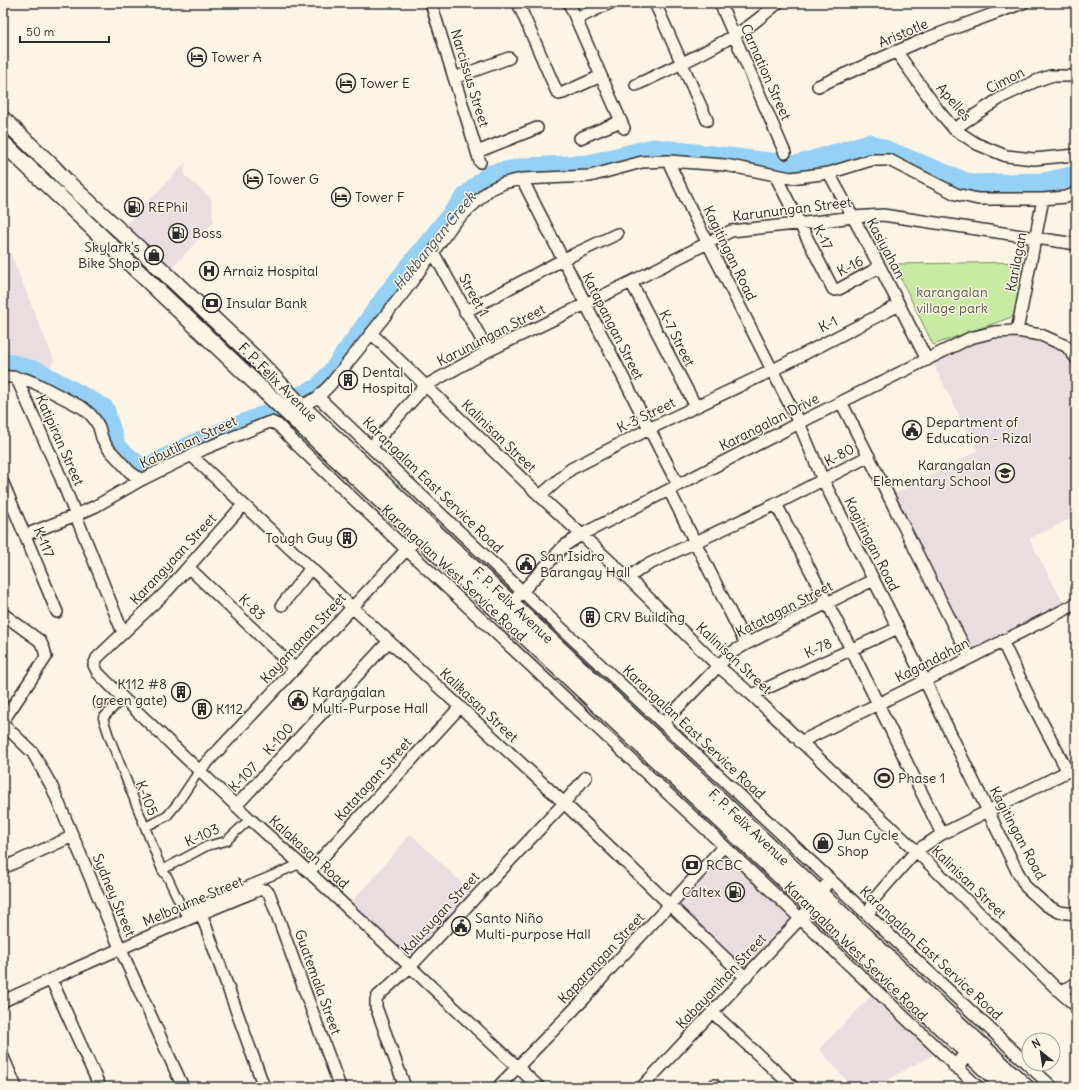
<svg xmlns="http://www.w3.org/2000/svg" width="1079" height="1090" font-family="Delius,sans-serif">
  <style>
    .built { fill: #eadde0 }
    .green { fill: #c8eaa3; stroke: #7a8a67 }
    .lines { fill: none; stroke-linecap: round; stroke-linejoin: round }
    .river { stroke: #95d0f5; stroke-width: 21 }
    .pedestrian-casing { stroke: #2b2b2b; stroke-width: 11 }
    .minor-casing { stroke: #2b2b2b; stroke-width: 14 }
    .secondary-casing { stroke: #2b2b2b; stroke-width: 18 }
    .pedestrian { stroke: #fcf5e5; stroke-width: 8 }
    .minor { stroke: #fcf5e5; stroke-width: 11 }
    .secondary { stroke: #fcf5e5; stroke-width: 15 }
    .labels { text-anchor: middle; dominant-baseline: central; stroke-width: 3; stroke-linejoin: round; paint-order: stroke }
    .street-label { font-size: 14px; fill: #2b2b2b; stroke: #fcf5e5 }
    .poi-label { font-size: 14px; fill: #2b2b2b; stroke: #fcf5e5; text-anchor: start }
    .park-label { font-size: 14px; fill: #525b49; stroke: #fcf5e5 }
    .water-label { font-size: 15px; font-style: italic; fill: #46545e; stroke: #fcf5e5 }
  </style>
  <rect width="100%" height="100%" fill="#fcf5e5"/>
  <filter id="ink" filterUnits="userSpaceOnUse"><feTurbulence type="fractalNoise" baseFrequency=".025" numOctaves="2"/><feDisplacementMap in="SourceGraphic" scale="8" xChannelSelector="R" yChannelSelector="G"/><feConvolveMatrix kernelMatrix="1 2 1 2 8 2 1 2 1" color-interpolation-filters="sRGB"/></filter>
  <g filter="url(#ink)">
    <path class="built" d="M186,162L184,175L211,198L214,222L170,271L123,228Z
      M3,235L54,360L46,376L45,369L3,355Z
      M1020,338L1055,347L1076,366V516L1029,539L1064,604L970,652L891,496L977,451L933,363L964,348L986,340Z
      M411,834L474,895L410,962L350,904Z
      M726,853L793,916L744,969L677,905Z
      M873,994L934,1054L875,1087H852L819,1049Z"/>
    <path class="green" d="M1031,262L1015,314L1012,317L933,345L894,264Z"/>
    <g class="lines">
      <path class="river" d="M3,362L37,372L104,409L116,448L143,470L199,442L264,416L294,399L318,389L334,370L389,293L467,196L490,175L525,168L589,165L653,149L796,166L869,144L971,185L1044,183L1076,176"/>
      <defs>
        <path id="pedestrian" d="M123,698L103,718L109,736L162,870L168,878L184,912L300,864
          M145,827L167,816L177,804L199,771
          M162,870L207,846L226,841L250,819"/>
        <path id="minor" d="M431,3L480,162
          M518,3L556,90L559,94L563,93L601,76
          M569,3L624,128
          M655,3L707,120
          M720,3L785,153
          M576,19L610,3
          M896,51L938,110L954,129L977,144L1006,156L1034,159L1076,155
          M454,78L509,58
          M636,85C674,67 714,49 749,26C759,19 768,11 778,3
          M818,86L925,39L1023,3
          M954,129L1002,97L1036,81L1050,76H1076
          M580,138L621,121
          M477,152L537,128
          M668,161L696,220L799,423L823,480L925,681L1017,871L1026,887L1046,905L1059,912L1076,914
          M829,173L880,267L927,360
          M775,175L833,289L835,290L839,289L880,267
          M522,179L678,485
          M433,252L488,351
          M631,282L696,407
          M465,312L562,260L617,234
          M1017,331L1043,199
          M371,333L540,496L628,578L718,666L752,695L916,851L1060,992L1076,1006
          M3,376L25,379L35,383L83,408L90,414L95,420L99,427L102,438L107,447L130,472L141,480
          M16,377L58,471L123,633
          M318,397L545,613L1052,1087
          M841,402C885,487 926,573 970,658
          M295,410L318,397L330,385L405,291L454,223L489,190L504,183L522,179L590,176L642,162L668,161L725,165L791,178L829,173L871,160H889L956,194L978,199H1043L1066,197L1076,193
          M371,447L425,386L488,351L631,282L731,231L814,222L853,217L883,215L1076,244
          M192,456L353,608L564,803L745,977
          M3,483L57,612
          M669,490L746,644
          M540,496L571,469L649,429L771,371L899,305
          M776,504L851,649L942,834
          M243,505L167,591L97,658L94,665L98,673L123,698L250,819L309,872L481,1033L539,1087
          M25,535L76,515L96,506L141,480L204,449L267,423L271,422L278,425L296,444L407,550L725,847L978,1087
          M188,567L295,669
          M628,578L643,567L776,504L869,456
          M282,605L311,568
          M507,608L564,546L581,535L799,423L970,338L994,332L1017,331L1041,335L1066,346L1076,358
          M3,614L40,641L44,649L46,657L3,721
          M1002,641L1032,703L1068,772
          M752,695L898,628
          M663,723L731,653L746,644L873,580
          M3,724L33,753L52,787L120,948L183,1087
          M800,742L925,681L1076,604
          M199,771L423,532
          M236,806L389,641
          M3,868L73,836
          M309,872L460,707
          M201,913L264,1087
          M869,915L874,899L916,851L942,834L1076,767
          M51,979L100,1087
          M1060,992L1076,983
          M3,1001C88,963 173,924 259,890H265L269,893L340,1087
          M712,1012L793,1087
          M3,1057L16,1087
          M714,1085L715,1087
          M405,1087L376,1007V1000L378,996L410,967L564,803L586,777
          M498,1087L585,998L611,968L724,846
          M642,1087L812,906L830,879"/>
        <path id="secondary" d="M3,119L53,167L67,182L145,254L258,361L300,405L1026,1087
          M3,143L246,374L1004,1087
          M956,1066L969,1053"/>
      </defs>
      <use href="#pedestrian" class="pedestrian-casing"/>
      <use href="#minor" class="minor-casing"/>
      <use href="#secondary" class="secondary-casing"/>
      <use href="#pedestrian" class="pedestrian"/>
      <use href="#minor" class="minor"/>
      <use href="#secondary" class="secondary"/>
    </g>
  </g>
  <defs>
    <symbol id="hotel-ring" viewBox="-11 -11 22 22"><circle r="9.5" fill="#fcf5e5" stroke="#2b2b2b" stroke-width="1.5"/><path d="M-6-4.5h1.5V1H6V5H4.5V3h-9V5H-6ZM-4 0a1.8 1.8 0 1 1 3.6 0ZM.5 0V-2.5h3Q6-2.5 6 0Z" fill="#2b2b2b"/></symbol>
    <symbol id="fuel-ring" viewBox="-11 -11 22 22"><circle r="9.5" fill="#fcf5e5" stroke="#2b2b2b" stroke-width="1.5"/><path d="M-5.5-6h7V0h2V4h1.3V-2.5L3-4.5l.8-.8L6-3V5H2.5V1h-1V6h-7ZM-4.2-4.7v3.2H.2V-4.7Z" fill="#2b2b2b"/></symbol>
    <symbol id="shop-ring" viewBox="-11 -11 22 22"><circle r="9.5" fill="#fcf5e5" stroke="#2b2b2b" stroke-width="1.5"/><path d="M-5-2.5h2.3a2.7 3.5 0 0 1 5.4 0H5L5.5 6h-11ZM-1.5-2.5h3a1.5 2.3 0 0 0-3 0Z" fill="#2b2b2b"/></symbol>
    <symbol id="hospital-ring" viewBox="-11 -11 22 22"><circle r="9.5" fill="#fcf5e5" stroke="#2b2b2b" stroke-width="1.5"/><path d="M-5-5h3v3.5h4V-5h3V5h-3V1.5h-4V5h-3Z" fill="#2b2b2b"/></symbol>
    <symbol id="bank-ring" viewBox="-11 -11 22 22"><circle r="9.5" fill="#fcf5e5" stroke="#2b2b2b" stroke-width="1.5"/><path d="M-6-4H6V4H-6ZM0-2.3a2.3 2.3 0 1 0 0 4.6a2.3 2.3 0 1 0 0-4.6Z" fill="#2b2b2b"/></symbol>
    <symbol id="building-ring" viewBox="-11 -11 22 22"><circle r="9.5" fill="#fcf5e5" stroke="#2b2b2b" stroke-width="1.5"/><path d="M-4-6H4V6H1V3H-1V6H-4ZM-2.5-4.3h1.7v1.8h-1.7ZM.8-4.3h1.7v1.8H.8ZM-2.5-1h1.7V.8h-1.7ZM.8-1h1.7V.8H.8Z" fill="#2b2b2b"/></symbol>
    <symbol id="civic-ring" viewBox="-11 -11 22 22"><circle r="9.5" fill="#fcf5e5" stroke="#2b2b2b" stroke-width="1.5"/><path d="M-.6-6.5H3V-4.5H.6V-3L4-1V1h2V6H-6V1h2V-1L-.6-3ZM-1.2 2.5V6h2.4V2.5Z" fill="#2b2b2b"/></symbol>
    <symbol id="school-ring" viewBox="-11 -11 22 22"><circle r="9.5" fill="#fcf5e5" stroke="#2b2b2b" stroke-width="1.5"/><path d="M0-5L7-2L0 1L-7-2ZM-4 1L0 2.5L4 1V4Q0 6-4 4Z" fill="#2b2b2b"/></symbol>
    <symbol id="stadium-ring" viewBox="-11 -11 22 22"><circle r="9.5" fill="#fcf5e5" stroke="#2b2b2b" stroke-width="1.5"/><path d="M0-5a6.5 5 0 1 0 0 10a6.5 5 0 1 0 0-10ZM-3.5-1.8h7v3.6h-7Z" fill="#2b2b2b"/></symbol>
  </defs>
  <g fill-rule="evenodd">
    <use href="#hotel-ring" x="186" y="46" width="22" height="22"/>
    <use href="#hotel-ring" x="335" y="72" width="22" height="22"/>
    <use href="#hotel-ring" x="242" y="168" width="22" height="22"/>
    <use href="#hotel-ring" x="330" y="186" width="22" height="22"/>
    <use href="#fuel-ring" x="123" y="196" width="22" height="22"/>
    <use href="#fuel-ring" x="167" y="222" width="22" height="22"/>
    <use href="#shop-ring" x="143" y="244" width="22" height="22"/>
    <use href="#hospital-ring" x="198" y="260" width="22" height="22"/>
    <use href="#bank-ring" x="201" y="292" width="22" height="22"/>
    <use href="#building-ring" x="337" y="369" width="22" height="22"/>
    <use href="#civic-ring" x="901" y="419" width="22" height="22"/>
    <use href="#school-ring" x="994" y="462" width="22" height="22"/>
    <use href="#building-ring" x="336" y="527" width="22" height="22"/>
    <use href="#civic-ring" x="515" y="553" width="22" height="22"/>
    <use href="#building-ring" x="579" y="606" width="22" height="22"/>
    <use href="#building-ring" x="170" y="681" width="22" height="22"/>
    <use href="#civic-ring" x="287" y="689" width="22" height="22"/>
    <use href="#building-ring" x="191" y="698" width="22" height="22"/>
    <use href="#stadium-ring" x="873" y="767" width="22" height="22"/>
    <use href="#shop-ring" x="812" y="832" width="22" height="22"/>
    <use href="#bank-ring" x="681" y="854" width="22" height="22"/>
    <use href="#fuel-ring" x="724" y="881" width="22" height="22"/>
    <use href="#civic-ring" x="450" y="915" width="22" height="22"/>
  </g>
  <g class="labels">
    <g class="street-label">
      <text transform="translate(903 33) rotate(-23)">Aristotle</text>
      <text transform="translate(766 72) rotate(66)">Carnation Street</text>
      <text transform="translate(470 78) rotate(73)">Narcissus Street</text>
      <text transform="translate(1005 80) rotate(-27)">Cimon</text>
      <text transform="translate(954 102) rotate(49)">Apelles</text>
      <text transform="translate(792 209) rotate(-7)">Karunungan Street</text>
      <text transform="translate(823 237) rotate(63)">K-17</text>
      <text transform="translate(886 248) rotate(62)">Kasiyahan</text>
      <text transform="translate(730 253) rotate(64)">Kagitingan Road</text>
      <text transform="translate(1016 262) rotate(-79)">Karilagan</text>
      <text transform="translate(850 266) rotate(-28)">K-16</text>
      <text transform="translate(474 295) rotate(61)">Street 1</text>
      <text transform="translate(828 324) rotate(-27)">K-1</text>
      <text transform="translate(613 326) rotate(63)">Katapangan Street</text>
      <text transform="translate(491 335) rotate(-27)">Karunungan Street</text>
      <text transform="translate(677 338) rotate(63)">K-7 Street</text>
      <text transform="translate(278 382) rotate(45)">F. P. Felix Avenue</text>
      <text transform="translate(646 415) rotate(-26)">K-3 Street</text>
      <text transform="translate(769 422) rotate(-27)">Karangalan Drive</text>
      <text transform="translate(499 436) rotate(44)">Kalinisan Street</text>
      <text transform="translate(60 440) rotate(66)">Katipiran Street</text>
      <text transform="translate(188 442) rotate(-25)">Kabutihan Street</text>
      <text transform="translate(839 455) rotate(-28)">K-80</text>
      <text transform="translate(433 485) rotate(44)">Karangalan East Service Road</text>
      <text transform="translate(44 542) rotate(68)">K-117</text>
      <text transform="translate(872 544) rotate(63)">Kagitingan Road</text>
      <text transform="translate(173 559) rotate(-47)">Karangyaan Street</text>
      <text transform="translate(454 573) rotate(43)">Karangalan West Service Road</text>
      <text transform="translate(513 605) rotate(43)">F. P. Felix Avenue</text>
      <text transform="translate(252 607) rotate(44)">K-83</text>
      <text transform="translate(784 609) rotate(-27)">Katatagan Street</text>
      <text transform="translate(303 638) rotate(-47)">Kayamanan Street</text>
      <text transform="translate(818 648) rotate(-25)">K-78</text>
      <text transform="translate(734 658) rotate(43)">Kalinisan Street</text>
      <text transform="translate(932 660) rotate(-27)">Kagandahan</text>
      <text transform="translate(479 705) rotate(43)">Kalikasan Street</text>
      <text transform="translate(694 732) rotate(43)">Karangalan East Service Road</text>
      <text transform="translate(278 739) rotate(-48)">K-100</text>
      <text transform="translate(243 777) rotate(-46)">K-107</text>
      <text transform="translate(373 779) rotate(-48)">Katatagan Street</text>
      <text transform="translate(147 798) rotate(68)">K-105</text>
      <text transform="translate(749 827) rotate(43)">F. P. Felix Avenue</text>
      <text transform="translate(1018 833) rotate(62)">Kagitingan Road</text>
      <text transform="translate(202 835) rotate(-24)">K-103</text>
      <text transform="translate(309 852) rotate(42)">Kalakasan Road</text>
      <text transform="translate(969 882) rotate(44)">Kalinisan Street</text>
      <text transform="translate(114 895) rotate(67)">Sydney Street</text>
      <text transform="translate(193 901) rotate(-23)">Melbourne Street</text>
      <text transform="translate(440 913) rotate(-47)">Kalusugan Street</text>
      <text transform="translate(856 951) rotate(44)">Karangalan West Service Road</text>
      <text transform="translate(931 953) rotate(43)">Karangalan East Service Road</text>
      <text transform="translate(601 958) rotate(-47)">Kaparangan Street</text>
      <text transform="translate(721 981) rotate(-47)">Kabayanihan Street</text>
      <text transform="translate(318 982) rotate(70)">Guatemala Street</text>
    </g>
    <g class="poi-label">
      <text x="211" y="57">Tower A</text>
      <text x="360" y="83">Tower E</text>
      <text x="267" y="179">Tower G</text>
      <text x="355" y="197">Tower F</text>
      <text x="148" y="207">REPhil</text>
      <text x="192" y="233">Boss</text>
      <text x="140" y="247" text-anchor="end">Skylark's<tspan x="140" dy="16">Bike Shop</tspan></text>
      <text x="223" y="271">Arnaiz Hospital</text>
      <text x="226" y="303">Insular Bank</text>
      <text x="362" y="372">Dental<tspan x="362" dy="16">Hospital</tspan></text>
      <text x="926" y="422">Department of<tspan x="926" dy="16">Education - Rizal</tspan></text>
      <text x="991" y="465" text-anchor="end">Karangalan<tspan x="991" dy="16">Elementary School</tspan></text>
      <text x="333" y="538" text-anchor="end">Tough Guy</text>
      <text x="540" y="556">San Isidro<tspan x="540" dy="16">Barangay Hall</tspan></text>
      <text x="604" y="617">CRV Building</text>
      <text x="167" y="684" text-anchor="end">K112 #8<tspan x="167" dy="16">(green gate)</tspan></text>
      <text x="312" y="692">Karangalan<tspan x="312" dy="16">Multi-Purpose Hall</tspan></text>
      <text x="216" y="709">K112</text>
      <text x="898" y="778">Phase 1</text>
      <text x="837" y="835">Jun Cycle<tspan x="837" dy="16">Shop</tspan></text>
      <text x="706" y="865">RCBC</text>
      <text x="721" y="892" text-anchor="end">Caltex</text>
      <text x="475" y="918">Santo Niño<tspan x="475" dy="16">Multi-purpose Hall</tspan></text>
    </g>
    <g class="park-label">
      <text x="952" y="292">karangalan<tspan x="952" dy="16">village park</tspan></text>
    </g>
    <g class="water-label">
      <text transform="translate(434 241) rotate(-51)">Hakbangan Creek</text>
    </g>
  </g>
  <rect width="1079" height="1090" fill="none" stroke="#fcf5e5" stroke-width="16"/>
  <rect x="8" y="8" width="1063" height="1074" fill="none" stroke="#2b2b2b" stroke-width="1.5" filter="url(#ink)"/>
  <g transform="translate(1041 1052) rotate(330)"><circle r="19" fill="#fcf5e5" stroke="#a8a49b"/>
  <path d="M0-3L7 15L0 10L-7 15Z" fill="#2b2b2b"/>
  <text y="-6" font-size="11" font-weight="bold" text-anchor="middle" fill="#2b2b2b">N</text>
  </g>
  <path d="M20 36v6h89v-6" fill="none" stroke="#2b2b2b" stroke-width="2"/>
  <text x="26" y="36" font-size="12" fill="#2b2b2b" stroke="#fcf5e5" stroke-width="3" paint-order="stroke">50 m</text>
</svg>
